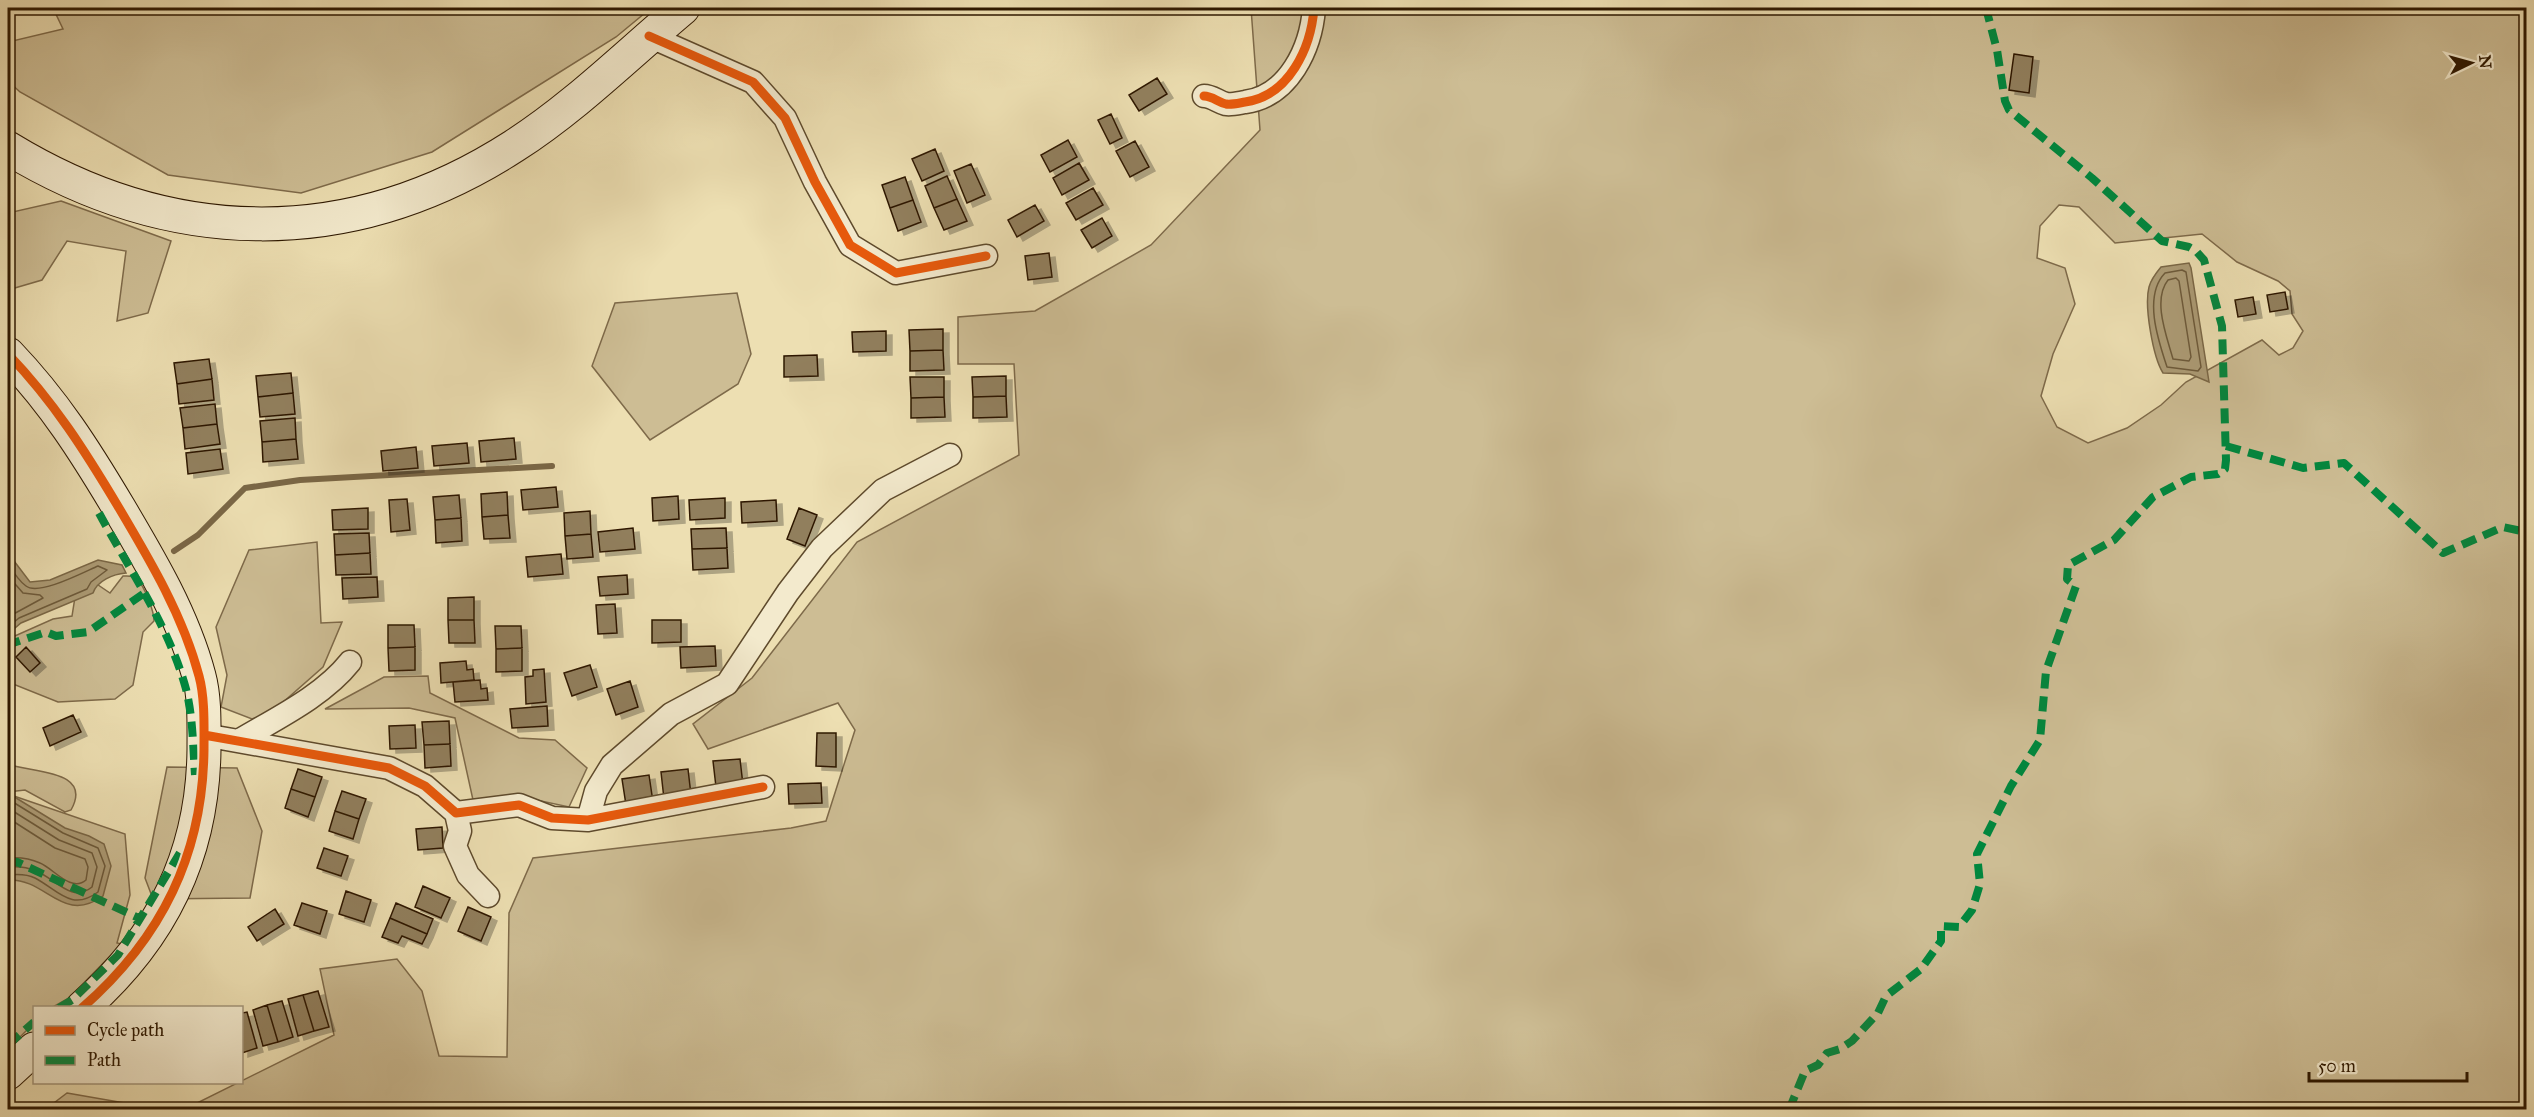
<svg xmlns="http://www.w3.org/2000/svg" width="2534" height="1117" font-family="'IM FELL Great Primer',serif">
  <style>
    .green { fill: #cdbd94; stroke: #7e6a4a; stroke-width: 1.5; fill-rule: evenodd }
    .water { fill: #ac9b75; stroke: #7a6746; stroke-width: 1.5 }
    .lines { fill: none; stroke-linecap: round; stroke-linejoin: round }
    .shore { stroke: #6d5a3a; stroke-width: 1.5 }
    .stream { stroke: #7a6746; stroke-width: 6 }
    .building { fill: #917f5d; stroke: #2e1800; stroke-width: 1.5; filter: url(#shadow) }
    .street-casing { stroke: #5e4a2c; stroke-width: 25 }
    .secondary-casing { stroke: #2e1800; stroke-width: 35 }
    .street { stroke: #f3eacd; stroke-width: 22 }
    .secondary { stroke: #f3eacd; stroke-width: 33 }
    .quiet { stroke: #00873e; stroke-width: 8; stroke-dasharray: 15 8; stroke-linecap: butt }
    .cycleway-casing { stroke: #f3eacd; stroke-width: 13 }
    .cycleway { stroke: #e8590c; stroke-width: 9 }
  </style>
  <defs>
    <filter id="shadow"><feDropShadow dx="6" dy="4" stdDeviation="0" flood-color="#0004"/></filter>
  </defs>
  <rect width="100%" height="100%" fill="#eddfb2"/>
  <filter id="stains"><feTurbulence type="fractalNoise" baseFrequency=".00333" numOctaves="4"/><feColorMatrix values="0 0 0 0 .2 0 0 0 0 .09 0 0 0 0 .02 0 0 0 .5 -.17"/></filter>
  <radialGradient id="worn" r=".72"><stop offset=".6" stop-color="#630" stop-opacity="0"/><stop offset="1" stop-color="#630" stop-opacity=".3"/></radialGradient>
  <path class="green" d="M53,8H651L616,37L432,152L301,193L168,175L20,92L8,81V42L63,29Z
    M1251,8H2526V1109L183,1110L334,1035L320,969L397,959L422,991L439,1056L507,1057L509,913L533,858L791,828L826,821L855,730L838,703L708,749L693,724L752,678L857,542L1019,455L1014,364H958V317L1035,311L1151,245L1260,130ZM2059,205L2079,207L2115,243L2202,234L2237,262L2278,281L2290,291L2292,314L2303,331L2293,348L2279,355L2262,340L2186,382L2161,405L2127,428L2088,443L2057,427L2041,396L2053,354L2075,304L2065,268L2037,258L2040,226Z
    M61,201L171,241L148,313L117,321L126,251L67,241L42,280L8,290V213Z
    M737,293L751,354L738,384L650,440L592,366L615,303Z
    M317,542L321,623L342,622L323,667L273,711L252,719L221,707L227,675L216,627L249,550Z
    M79,572L110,593L123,576C128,576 133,575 137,579C145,587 154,611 154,621L143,632L133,685L115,699L58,702L8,682V639L53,619L72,616Z
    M428,676L430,693L519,738L555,740L587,768L569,807L527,798L473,800L455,718L409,708L325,709L384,677Z
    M8,764C30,773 94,769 71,810L65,812L25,790L8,792Z
    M167,767L237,768L262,831L250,898L153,899L145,878Z
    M8,794L125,834L130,895L117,943L122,944L69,998L53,1007L34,1008V1023L8,1049Z
    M67,1093L159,1109H46Z"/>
  <path class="water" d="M2189,263L2191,268L2209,382L2190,374L2163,373C2153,357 2144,306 2149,287C2151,279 2156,273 2161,267Z
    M8,553L30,582L50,580L98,560L122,565L126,573C113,574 97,581 93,593L21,623L8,634Z
    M8,793L65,828L89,836L104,844L111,866L103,896C62,925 47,878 8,880Z"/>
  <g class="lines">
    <path class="shore" d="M2182,270L2186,272L2201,367L2198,371L2167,367C2158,340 2143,296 2165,273Z
      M2176,278L2179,281L2191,357L2189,361L2173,359C2167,337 2152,300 2168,280Z
      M8,563C12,570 19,581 26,586C39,596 84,572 98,566L107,570L91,582L87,589L19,618L8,627
      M8,576L23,593L40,595L43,598L8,617
      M8,799L63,833L98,848L105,866L98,892C71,912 58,890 35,878C27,874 17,874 8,875
      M8,808L59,840L92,853L97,867L92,887C71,904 55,878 36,871C27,867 18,866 8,867
      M8,818L55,848L85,859L88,867L86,880C71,893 53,868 40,863C29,858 19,857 8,858"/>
    <path class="stream" d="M174,551L198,535L245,488L300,480L552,466"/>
  </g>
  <path class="building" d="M2014,54L2033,57L2029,93L2009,90Z
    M1157,78L1167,94L1139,111L1129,95Z
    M1111,114L1122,138L1110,144L1098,120Z
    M1068,140L1077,157L1050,172L1041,155Z
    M1135,141L1149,167L1130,177L1116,151Z
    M935,149L944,171L922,181L912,159Z
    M1079,163L1089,180L1062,195L1053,178Z
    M971,164L985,195L967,203L954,171Z
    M947,176L957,199L934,208L925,186Z
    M905,177L913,200L890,208L882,185Z
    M1093,188L1103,205L1076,220L1066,203Z
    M957,199L967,221L944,230L934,208Z
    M913,200L921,222L898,231L890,208Z
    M1035,205L1044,221L1017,237L1008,220Z
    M1102,218L1112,236L1092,248L1081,230Z
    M1049,253L1052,277L1028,280L1025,256Z
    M2285,292L2288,309L2270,312L2267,295Z
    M2253,297L2256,314L2238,317L2235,300Z
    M943,329V350L910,351L909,330Z
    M886,331V351L853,352L852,332Z
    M943,350L944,370L910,371V351Z
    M817,355L818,376L784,377V356Z
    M209,359L212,379L177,384L174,363Z
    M291,373L293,393L258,397L256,376Z
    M1006,376V396L973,397L972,377Z
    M910,377H944V397L911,398Z
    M212,379L214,400L179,404L177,384Z
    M293,393L295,414L260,417L258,397Z
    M1006,396L1007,417L973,418V397Z
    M944,397L945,417L911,418V398Z
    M215,404L217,424L183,428L180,408Z
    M295,418L296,439L262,442L260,421Z
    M217,424L220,444L185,449L183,428Z
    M514,438L516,459L481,462L479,441Z
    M296,439L298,459L263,462L262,442Z
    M467,443L469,463L434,466L432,446Z
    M416,447L418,468L383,471L381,451Z
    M220,449L223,469L188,474L186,453Z
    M556,487L558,507L523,510L521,490Z
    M507,492L508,515L482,517L481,494Z
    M459,495L461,518L435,520L433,497Z
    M678,496L679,519L653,521L652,498Z
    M725,498V518L690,520L689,500Z
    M407,499L410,530L391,532L389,500Z
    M776,500L777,521L742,523L741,502Z
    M368,508V529L333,530L332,510Z
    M799,508L817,515L805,546L787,539Z
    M590,511L591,534L565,536L564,513Z
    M508,515L510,538L484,539L482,517Z
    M461,518L462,541L436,543L435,520Z
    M633,528L635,549L600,552L598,532Z
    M726,528L727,548L692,549L691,529Z
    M369,533L370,553L335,555L334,534Z
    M591,534L593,557L567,559L565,536Z
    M727,548L728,568L693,570L692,549Z
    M370,553L371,574L336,575L335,555Z
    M561,554L563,574L528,577L526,557Z
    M627,575L628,594L600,596L598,577Z
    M377,577L378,597L343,599L342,578Z
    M474,597V620H448V598Z
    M615,604L617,633L598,634L596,605Z
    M448,620H474L475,643H449Z
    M652,620H681V642L652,643Z
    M388,625H414L415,647L388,648Z
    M495,626H521L522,648L496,649Z
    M715,646L716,666L681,668L680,647Z
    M26,647L40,663L30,672L16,657Z
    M415,647V670L389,671L388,648Z
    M522,648V671L496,672V649Z
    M466,661L467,670L473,669L474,680L441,683L440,663Z
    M590,665L597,687L572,696L564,673Z
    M544,669L546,702L526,704L525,677L533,676V670Z
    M480,680L481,689L487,688L488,700L455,702L453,682Z
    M630,681L638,707L616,715L607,689Z
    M547,706L548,726L512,728L510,709Z
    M73,715L81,732L50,746L43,728Z
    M449,721L450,744L424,745L422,722Z
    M415,725L416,748L390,749L389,726Z
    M817,733H836V767L816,766Z
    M450,744L451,766L425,768L424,745Z
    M740,759L743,785L716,787L713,761Z
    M298,769L322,777L315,797L291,789Z
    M688,769L691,795L664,799L661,772Z
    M649,775L653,802L626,805L622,779Z
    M821,783L822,803L789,804L788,784Z
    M291,789L315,797L308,817L285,808Z
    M342,791L366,799L359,819L335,811Z
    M335,811L359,819L353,839L329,831Z
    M442,827L443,848L418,850L416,829Z
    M324,848L348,856L341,876L317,868Z
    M423,886L450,898L441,918L415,907Z
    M346,891L371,900L364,922L339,914Z
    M302,903L327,911L320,934L294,925Z
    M396,903L433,919L427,934L390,918Z
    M468,907L491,917L481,941L458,931Z
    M275,909L284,924L257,941L248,927Z
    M390,918L427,934L422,944L402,936L398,943L382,937Z
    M318,991L329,1027L314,1031L303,995Z
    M303,995L314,1031L298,1036L288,999Z
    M282,1001L293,1037L278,1042L267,1005Z
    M267,1005L278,1042L263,1046L253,1010Z
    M247,1012L257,1048L242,1053V1013Z"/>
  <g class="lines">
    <defs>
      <path id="street" d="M649,36L753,82L785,118L815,182L850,245L896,273L986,256
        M1204,96C1212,96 1218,102 1226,104C1231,105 1239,103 1245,102C1289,96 1311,48 1314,8
        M204,735L389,768L425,786L456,813L519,805L552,818L588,820L763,787
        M240,740C277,718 323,696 350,662
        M456,813L460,831L455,846L468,875L488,896
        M588,820L596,791L612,765L671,714L727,684L788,592L822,548L883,490L950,455"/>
      <path id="secondary" d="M8,148C172,248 351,251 514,146C575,107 628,54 683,8
        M8,354C54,402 85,451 119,508C151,562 183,616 199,676C205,698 204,726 204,749C203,854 162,938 82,1008
        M8,1073L34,1049"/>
    </defs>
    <use href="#street" class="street-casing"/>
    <use href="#secondary" class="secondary-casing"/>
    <use href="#street" class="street"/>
    <use href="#secondary" class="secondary"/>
    <path class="quiet" d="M2226,446L2303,468L2344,463L2443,553L2503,527L2526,532
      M99,513C129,569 169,626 186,689C193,717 193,747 195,775
      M8,649L13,643L46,632L56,636L88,632L143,594
      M8,864L17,862L141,919
      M59,1008L72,1000L118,955L181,851
      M8,1045L34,1022
      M1789,1110L1805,1071L1818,1065L1827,1053L1840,1049L1852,1041L1878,1013L1886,996L1921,969L1941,941V926L1959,927L1972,910L1980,884L1977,854L2011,786L2040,740L2046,671L2076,586L2067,579L2068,565L2114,540L2153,497L2191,477L2218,474L2225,469L2226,460L2222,326L2204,260L2196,251L2189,247L2162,241L2092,178L2009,110L2005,101L1997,50L1986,8"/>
    <defs>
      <path id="cycleway" d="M649,36L753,82L785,118L815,182L850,245L896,273L986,256
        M1204,96C1212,96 1218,102 1226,104C1231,105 1239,103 1245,102C1289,96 1311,48 1314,8
        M8,354C54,402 85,451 119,508C151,562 183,616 199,676C205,698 204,726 204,749C203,854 162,938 82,1008
        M204,735L389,768L425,786L456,813L519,805L552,818L588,820L763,787"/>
    </defs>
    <use href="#cycleway" class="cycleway-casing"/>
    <use href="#cycleway" class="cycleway"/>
  </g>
  <rect width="2534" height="1117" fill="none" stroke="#eddfb2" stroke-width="30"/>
  <rect x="9" y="9" width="2516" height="1099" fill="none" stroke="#2e1800" stroke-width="3"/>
  <rect x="15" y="15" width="2504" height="1087" fill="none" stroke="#2e1800" stroke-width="1.5"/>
  <rect x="33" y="1006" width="210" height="78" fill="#f3eacd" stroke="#a4967b" stroke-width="1.5"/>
  <rect x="45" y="1026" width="30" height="9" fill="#e8590c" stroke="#a4967b" stroke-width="1.5"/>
  <text x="87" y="1036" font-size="18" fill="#2e1800">Cycle path</text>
  <rect x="45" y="1056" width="30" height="9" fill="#00873e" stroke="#a4967b" stroke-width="1.5"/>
  <text x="87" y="1066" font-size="18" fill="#2e1800">Path</text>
  <g transform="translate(2471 63) rotate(85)" stroke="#f3eacd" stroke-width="4.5" paint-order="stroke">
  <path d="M0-4.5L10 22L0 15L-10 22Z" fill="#2e1800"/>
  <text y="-9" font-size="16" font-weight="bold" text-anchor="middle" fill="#2e1800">N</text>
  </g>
  <path d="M2309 1072v9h158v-9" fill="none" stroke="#2e1800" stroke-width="3"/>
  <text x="2318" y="1072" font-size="18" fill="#2e1800" stroke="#f3eacd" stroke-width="4.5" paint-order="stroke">50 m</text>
  <rect width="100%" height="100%" filter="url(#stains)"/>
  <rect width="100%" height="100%" fill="url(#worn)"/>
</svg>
